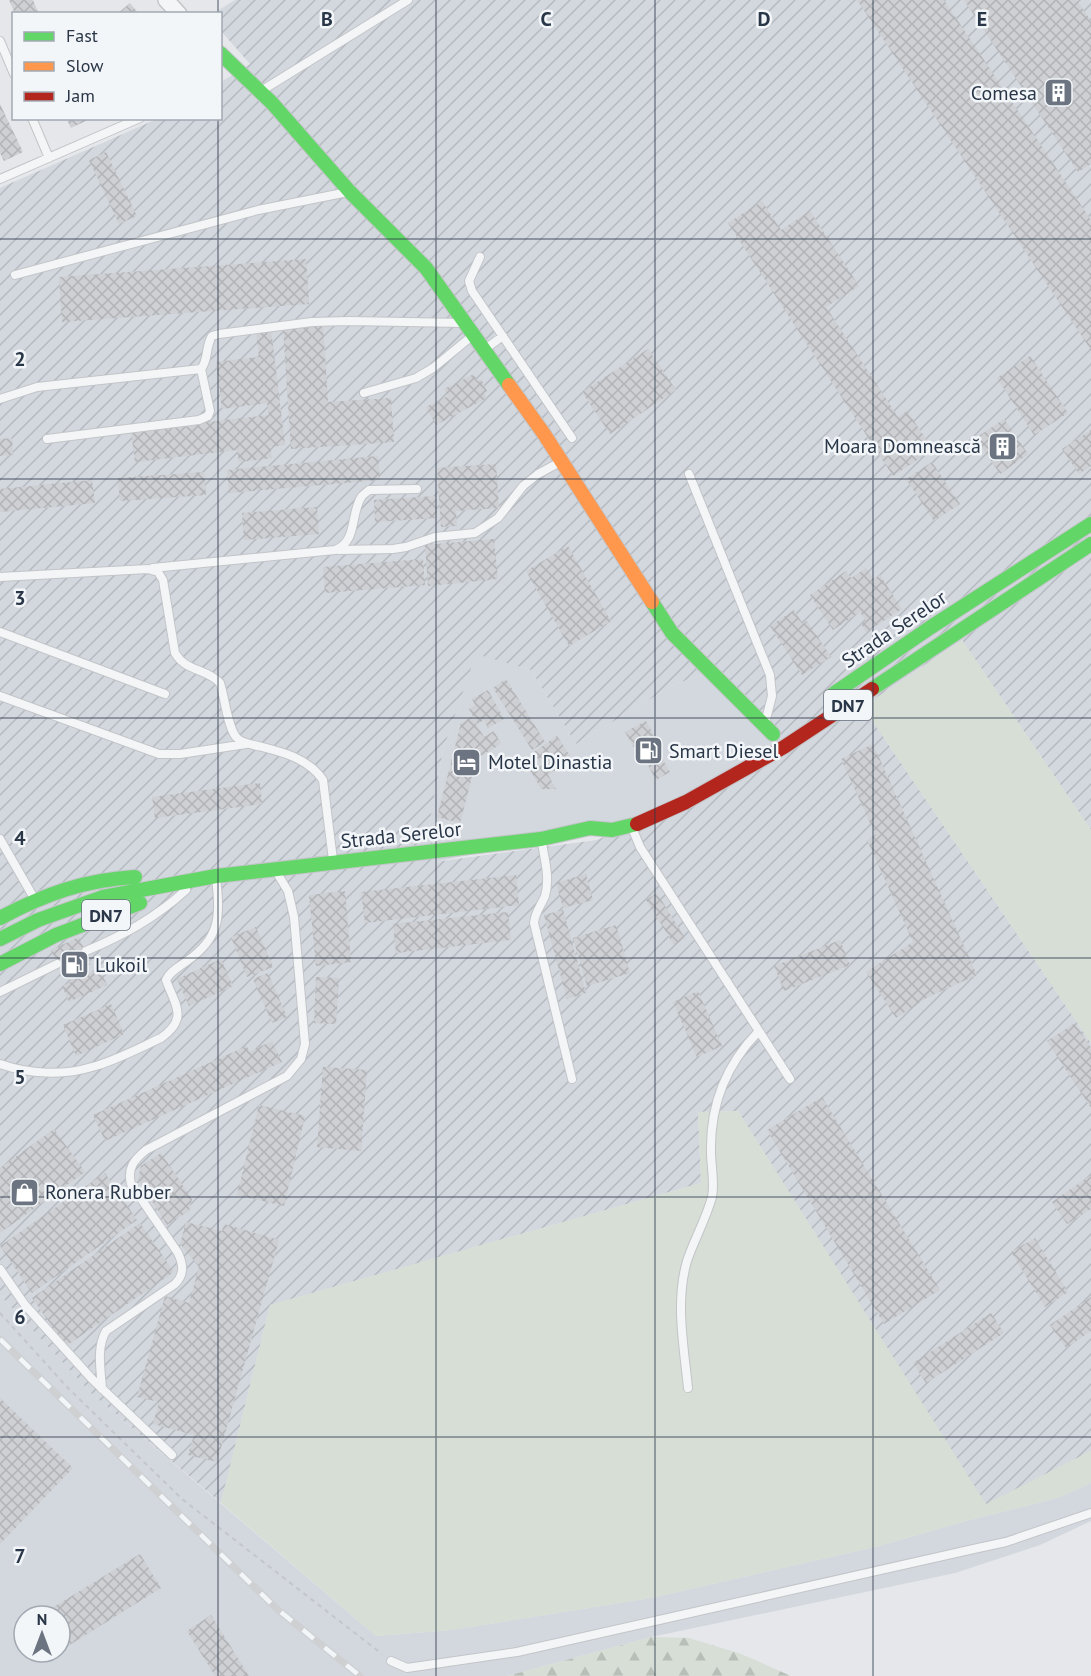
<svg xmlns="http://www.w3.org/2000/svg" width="1091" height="1676" font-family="'PT Sans',sans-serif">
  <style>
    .built { fill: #d3d7de; fill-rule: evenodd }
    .industrial { fill: url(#industrial-furrows); fill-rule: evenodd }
    .grass { fill: #d6ded5 }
    .forest { fill: url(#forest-firs) }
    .building { fill: url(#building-cross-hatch) }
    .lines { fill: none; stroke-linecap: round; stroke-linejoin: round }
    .lane-casing { stroke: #c3c5c8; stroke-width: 10 }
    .street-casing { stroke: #c3c5c8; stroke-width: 18 }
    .fast-casing { stroke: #c3c5c8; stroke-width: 16 }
    .slow-casing { stroke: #c3c5c8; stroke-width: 16 }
    .jam-casing { stroke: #c3c5c8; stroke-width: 16 }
    .path { stroke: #c3c6ca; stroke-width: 2; stroke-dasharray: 4.5 4.5; stroke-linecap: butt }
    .lane { stroke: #f4f5f7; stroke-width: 8 }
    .street { stroke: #f4f5f7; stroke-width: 15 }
    .fast { stroke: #63d668; stroke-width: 14 }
    .slow { stroke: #ff974d; stroke-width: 14 }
    .jam { stroke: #b3261e; stroke-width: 14 }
    .rail-casing { stroke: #ced0d2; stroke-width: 7 }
    .rail { stroke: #f3f6f9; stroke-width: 4.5; stroke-dasharray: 14; stroke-linecap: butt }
    .grid { fill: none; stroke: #293647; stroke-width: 1.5; stroke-opacity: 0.55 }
    .labels { text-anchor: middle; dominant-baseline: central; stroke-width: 5; stroke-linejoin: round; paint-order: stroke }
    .shield { fill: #f3f6f9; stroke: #66707c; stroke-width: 1.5 }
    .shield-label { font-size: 18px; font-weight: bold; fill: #293647 }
    .poi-label { font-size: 20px; fill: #293647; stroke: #f3f6f9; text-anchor: start }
    .street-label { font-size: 20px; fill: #293647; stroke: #f3f6f9 }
    .grid-label { font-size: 20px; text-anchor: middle; font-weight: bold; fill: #293647; stroke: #f3f6f9; stroke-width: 5; stroke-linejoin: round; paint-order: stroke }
  </style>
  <defs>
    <pattern id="industrial-furrows" width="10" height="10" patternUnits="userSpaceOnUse" patternTransform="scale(1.5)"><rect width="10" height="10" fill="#d3d7de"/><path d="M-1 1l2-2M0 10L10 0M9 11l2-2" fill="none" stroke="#b5b9c0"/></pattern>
    <pattern id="forest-firs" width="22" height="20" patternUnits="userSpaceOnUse" patternTransform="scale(1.5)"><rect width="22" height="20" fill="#d6ded5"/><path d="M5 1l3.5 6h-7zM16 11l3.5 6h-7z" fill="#b8bfb8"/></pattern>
    <pattern id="building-cross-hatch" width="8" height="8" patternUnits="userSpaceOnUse" patternTransform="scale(1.5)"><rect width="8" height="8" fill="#ced0d3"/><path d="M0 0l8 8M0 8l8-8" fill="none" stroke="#b1b3b6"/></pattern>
  </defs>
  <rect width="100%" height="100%" fill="#e5e7ea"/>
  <path class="built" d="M476,653L531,670L576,744L677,683L715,672L795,749L692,807L435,862L429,826L443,750Z
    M0,1295L91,1393L376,1636L452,1630L651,1598L879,1546L966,1521L1058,1498L1091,1483V1521L1040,1545L955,1573L651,1637L507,1676H0ZM24,1616H60V1652H24Z"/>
  <path class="industrial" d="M235,0H1090L1091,1V830L962,640L863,707L1091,1043V1451L986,1505L738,1111L698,1112L701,1183L270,1305L221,1503L91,1393L0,1295V188L157,119L220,118L221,82L250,64L221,31L220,14L214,13ZM476,654L531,670L576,744L677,683L715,672L795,749L597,840L435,862L429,826L443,750Z"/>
  <path class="grass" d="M962,640L1091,830V1043L863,707Z
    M738,1111L986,1504L1091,1451V1483L1058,1498L966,1521L879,1546L651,1598L452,1630L376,1636L221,1503L270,1305L701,1183L698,1112Z"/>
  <path class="forest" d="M651,1637L689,1638L741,1654L791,1676H507Z"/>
  <path class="building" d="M9,0H33L39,14H15Z
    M857,0H944L1091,220V350Z
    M964,0H1077L1091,21V164L1078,172Z
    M130,3L139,14H117Z
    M0,104L23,152L4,161L0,153Z
    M66,118H92L71,128Z
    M106,152L137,216L119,224L89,160Z
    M762,201L781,230L810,211L859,286L826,307L898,417L907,411L926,439L919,443L926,454L893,476L728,223Z
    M306,259L309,304L62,322L59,277Z
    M323,324L328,402L391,398L394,442L291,449L283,327Z
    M271,329L285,445L270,447L272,458L239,462L237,450L135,462L131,431L269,415L267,403L222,409L216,362L259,357L256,331Z
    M648,349L676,390L610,434L582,392Z
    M1030,356L1068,413L1034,435L997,378Z
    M474,374L477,381L481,379L487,391L484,393L487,398L436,425L426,407L448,396L444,389Z
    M1004,419L1028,454L1000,474L976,438Z
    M1091,430V466L1079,474L1062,449Z
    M12,438L13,455L0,456V439Z
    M378,456L380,480L229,493L227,470Z
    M932,462L960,504L934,521L906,479Z
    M496,464L499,508L456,511L457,526L441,527L437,468Z
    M204,472L206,495L120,501L118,478Z
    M92,480L95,503L0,512V489Z
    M436,496L437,518L375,522L374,500Z
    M317,507L319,534L244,540L242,513Z
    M494,539L498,579L428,586L425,545Z
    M568,546L611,621L569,646L526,571Z
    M423,559L425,585L325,593L323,567Z
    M866,568L874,579L880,575L902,609L866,632L861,624L866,621L860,612L833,630L810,595L846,571L851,578Z
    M794,610L803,624L807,621L831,657L802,675L770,626Z
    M506,679L545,742L532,750L493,688Z
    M488,690L504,719L488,728L484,720L477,724L469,709L475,705L472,699Z
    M472,717L484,737L494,731L501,744L477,758L460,823L437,817L461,723Z
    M646,721L655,737L651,740L670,772L656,780L639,749L636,751L625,732Z
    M557,736L572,759L548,775L556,789H541L530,770L541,764L534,752Z
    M873,744L977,975L928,997L896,1018L866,972L913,942L867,840L876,836L841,759Z
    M260,783L262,804L155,818L152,797Z
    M586,874L593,900L563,908L556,883Z
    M516,875L519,905L365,923L361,892Z
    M345,891L351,962L316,966L309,895Z
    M657,893L685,938L674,945L646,900Z
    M563,910L586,993L567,999L544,915Z
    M508,912L511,940L396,953L393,924Z
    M616,925L630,973L587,986L573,938Z
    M256,927L273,967L247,977L231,937Z
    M79,937L91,964L84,967L87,974L100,969L107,985L69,1002L62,986L71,982L67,974L63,975L51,950Z
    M840,940L850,965L784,991L774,966Z
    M221,959L233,986L189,1006L177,979Z
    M268,973L287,1017L272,1023L253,979Z
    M316,977L339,978L336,1024L314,1023Z
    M698,991L722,1046L697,1057L673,1002Z
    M111,1004L124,1034L76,1056L63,1025Z
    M1075,1023L1091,1048V1108L1047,1041Z
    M272,1041L282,1062L105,1141L93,1115L247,1046L249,1052Z
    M323,1067L367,1070L361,1151L317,1147Z
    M822,1097L940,1290L884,1324L767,1130Z
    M259,1105L305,1116L284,1206L237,1195Z
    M54,1129L85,1172L0,1233V1168Z
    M161,1153L192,1199L189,1211L167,1225L138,1179L141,1166Z
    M105,1173L137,1220L32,1293L0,1246Z
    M1091,1175V1209L1067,1224L1052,1202Z
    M186,1222L222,1231L224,1224L279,1240L217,1462L188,1455L194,1435L153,1424L159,1402L137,1397L165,1296L189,1303L199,1267L180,1244Z
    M140,1223L174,1272L66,1346L32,1298Z
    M1035,1238L1068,1292L1045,1307L1011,1252Z
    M1091,1297V1331L1066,1348L1050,1325Z
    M991,1313L1004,1333L926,1383L913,1363Z
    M0,1398L73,1468L0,1544Z
    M140,1554L161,1588L60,1651V1616H39Z
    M211,1615L249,1676H215L187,1631Z
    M42,1652H58L47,1659Z"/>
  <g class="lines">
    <defs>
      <path id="lane" d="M0,41L14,74
        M261,91L408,0
        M32,118L49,158
        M0,179L140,118
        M480,257L469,281L472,291L572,438
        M15,275L258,210L348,192
        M485,349L503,336
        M364,393L416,378L433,368L472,336
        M0,399L37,387L201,369C209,359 205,347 212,336L219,334L312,322L349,321L463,323
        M47,439L199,420L208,416L210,411L201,369
        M689,474L770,675L772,696L765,723
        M339,550L393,549L406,547L435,537L475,533L498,518L523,486L538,474L562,461
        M153,568L335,550C358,542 350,512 362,496C364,494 367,492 369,490L417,489
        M0,577L148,569L158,572L163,580L175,653C186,672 206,668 220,683C225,698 227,725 236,737C241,743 250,744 258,746C282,752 308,758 323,780L333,860
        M0,632L165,694
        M0,696L159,754H180L246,744
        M633,830L640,847L790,1079
        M0,839L34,898
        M542,843C545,861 550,879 545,896C541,906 535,912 534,923L572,1079
        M86,951C124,935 155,918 186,890
        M0,992L57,964
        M0,1064C29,1074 63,1076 92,1067C115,1061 139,1048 161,1038C189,1018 175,1005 166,980C170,971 179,967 187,961C220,938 221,916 216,879
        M0,1269L25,1305L92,1379L172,1455
        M688,1388C684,1347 675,1302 687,1261C694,1240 706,1219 712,1197C715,1183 711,1166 711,1152C710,1106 726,1065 758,1032
        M102,1389C101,1370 96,1348 106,1331L175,1284C185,1274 183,1264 178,1253L131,1184C127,1168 134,1160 146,1150L287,1076L301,1059L305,1044L294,917L288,891L277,873
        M391,1661L407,1668L517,1652L978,1548L1006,1542L1091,1513"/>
      <path id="street" d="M166,0L179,14"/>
      <path id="fast" d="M220,53L272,103L350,192L426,268L509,385
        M652,602L672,633L773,734
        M872,689L1091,544
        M833,694L931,627L1091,524
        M0,918C45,894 84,880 135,877
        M0,939L38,920L103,897L216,876L541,839L590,828L612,830L637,824
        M0,964L56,935L140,903"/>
      <path id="slow" d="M509,385L544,434L652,602"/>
      <path id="jam" d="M637,824L686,802L784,747L872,689"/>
    </defs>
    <use href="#lane" class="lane-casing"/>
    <use href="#street" class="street-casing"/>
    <use href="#fast" class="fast-casing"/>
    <use href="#slow" class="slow-casing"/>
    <use href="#jam" class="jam-casing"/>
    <path class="path" d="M0,1313L67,1387L182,1499L382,1654"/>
    <use href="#lane" class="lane"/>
    <use href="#street" class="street"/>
    <use href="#fast" class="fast"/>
    <use href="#slow" class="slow"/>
    <use href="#jam" class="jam"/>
    <defs>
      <path id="rail" d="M0,1339L277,1609L360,1676"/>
    </defs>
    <use href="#rail" class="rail-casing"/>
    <use href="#rail" class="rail"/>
  </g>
  <path class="grid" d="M218,0V14M436,0V1676M655,0V1676M873,0V1676M218,118V1676M0,239H1091M0,479H1091M0,718H1091M0,958H1091M0,1197H1091M0,1437H1091"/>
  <defs>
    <symbol id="building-square" viewBox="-11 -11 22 22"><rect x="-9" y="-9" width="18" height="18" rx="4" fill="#6b7480" stroke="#f3f6f9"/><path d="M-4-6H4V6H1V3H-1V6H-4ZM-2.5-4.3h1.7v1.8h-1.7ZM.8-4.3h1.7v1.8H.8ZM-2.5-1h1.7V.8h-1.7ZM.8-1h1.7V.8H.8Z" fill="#fff"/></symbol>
    <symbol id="fuel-square" viewBox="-11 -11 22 22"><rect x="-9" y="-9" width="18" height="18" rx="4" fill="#6b7480" stroke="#f3f6f9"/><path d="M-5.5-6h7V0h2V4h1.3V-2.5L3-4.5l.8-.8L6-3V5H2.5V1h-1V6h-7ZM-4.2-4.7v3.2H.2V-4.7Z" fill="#fff"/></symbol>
    <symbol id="hotel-square" viewBox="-11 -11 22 22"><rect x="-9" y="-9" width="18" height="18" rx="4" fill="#6b7480" stroke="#f3f6f9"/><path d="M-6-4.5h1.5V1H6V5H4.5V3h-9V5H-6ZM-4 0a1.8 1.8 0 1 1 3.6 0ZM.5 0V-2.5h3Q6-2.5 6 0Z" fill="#fff"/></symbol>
    <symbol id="shop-square" viewBox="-11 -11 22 22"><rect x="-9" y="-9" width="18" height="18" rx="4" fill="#6b7480" stroke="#f3f6f9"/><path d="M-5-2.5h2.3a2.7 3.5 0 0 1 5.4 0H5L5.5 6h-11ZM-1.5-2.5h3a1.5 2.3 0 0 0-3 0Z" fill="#fff"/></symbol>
  </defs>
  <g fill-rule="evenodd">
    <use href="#building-square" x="1042" y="76" width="33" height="33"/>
    <use href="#building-square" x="986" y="430" width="33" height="33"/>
    <use href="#fuel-square" x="632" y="734" width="33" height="33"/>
    <use href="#hotel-square" x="450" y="746" width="33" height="33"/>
    <use href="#fuel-square" x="58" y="948" width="33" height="33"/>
    <use href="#shop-square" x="8" y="1176" width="33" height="33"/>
  </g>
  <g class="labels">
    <g class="shield">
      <rect x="824" y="690" width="48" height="30" rx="4.5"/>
      <rect x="82" y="900" width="48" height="30" rx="4.5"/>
    </g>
    <g class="shield-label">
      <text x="848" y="705">DN7</text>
      <text x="106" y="915">DN7</text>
    </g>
    <g class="poi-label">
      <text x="1037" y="93" text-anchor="end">Comesa</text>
      <text x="981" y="446" text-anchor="end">Moara Domnească</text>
      <text x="669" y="751">Smart Diesel</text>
      <text x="488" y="762">Motel Dinastia</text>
      <text x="95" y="965">Lukoil</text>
      <text x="45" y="1192">Ronera Rubber</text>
    </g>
    <g class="street-label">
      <text transform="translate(894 629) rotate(-34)">Strada Serelor</text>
      <text transform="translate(401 835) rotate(-6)">Strada Serelor</text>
    </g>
  </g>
  <g class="grid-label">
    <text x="327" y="26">B</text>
    <text x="546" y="26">C</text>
    <text x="764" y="26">D</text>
    <text x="982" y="26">E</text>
    <text x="20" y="366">2</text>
    <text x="20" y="605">3</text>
    <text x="20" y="845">4</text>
    <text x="20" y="1084">5</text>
    <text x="20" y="1324">6</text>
    <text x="20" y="1563">7</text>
  </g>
  <rect x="12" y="12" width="210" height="108" fill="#f3f6f9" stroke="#a2a9b2" stroke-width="1.5"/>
  <rect x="24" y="32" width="30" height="9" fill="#63d668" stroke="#a2a9b2" stroke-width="1.5"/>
  <text x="66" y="42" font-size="18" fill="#293647">Fast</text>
  <rect x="24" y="62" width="30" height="9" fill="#ff974d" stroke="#a2a9b2" stroke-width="1.5"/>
  <text x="66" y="72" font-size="18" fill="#293647">Slow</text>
  <rect x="24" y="92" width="30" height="9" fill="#b3261e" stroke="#a2a9b2" stroke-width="1.5"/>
  <text x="66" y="102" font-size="18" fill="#293647">Jam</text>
  <g transform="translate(42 1634)"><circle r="28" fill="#f3f6f9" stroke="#a2a9b2" stroke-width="1.5"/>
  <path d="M0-4.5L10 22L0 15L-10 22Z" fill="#6b7480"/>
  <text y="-9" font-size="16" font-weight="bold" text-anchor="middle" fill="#293647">N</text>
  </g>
</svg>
